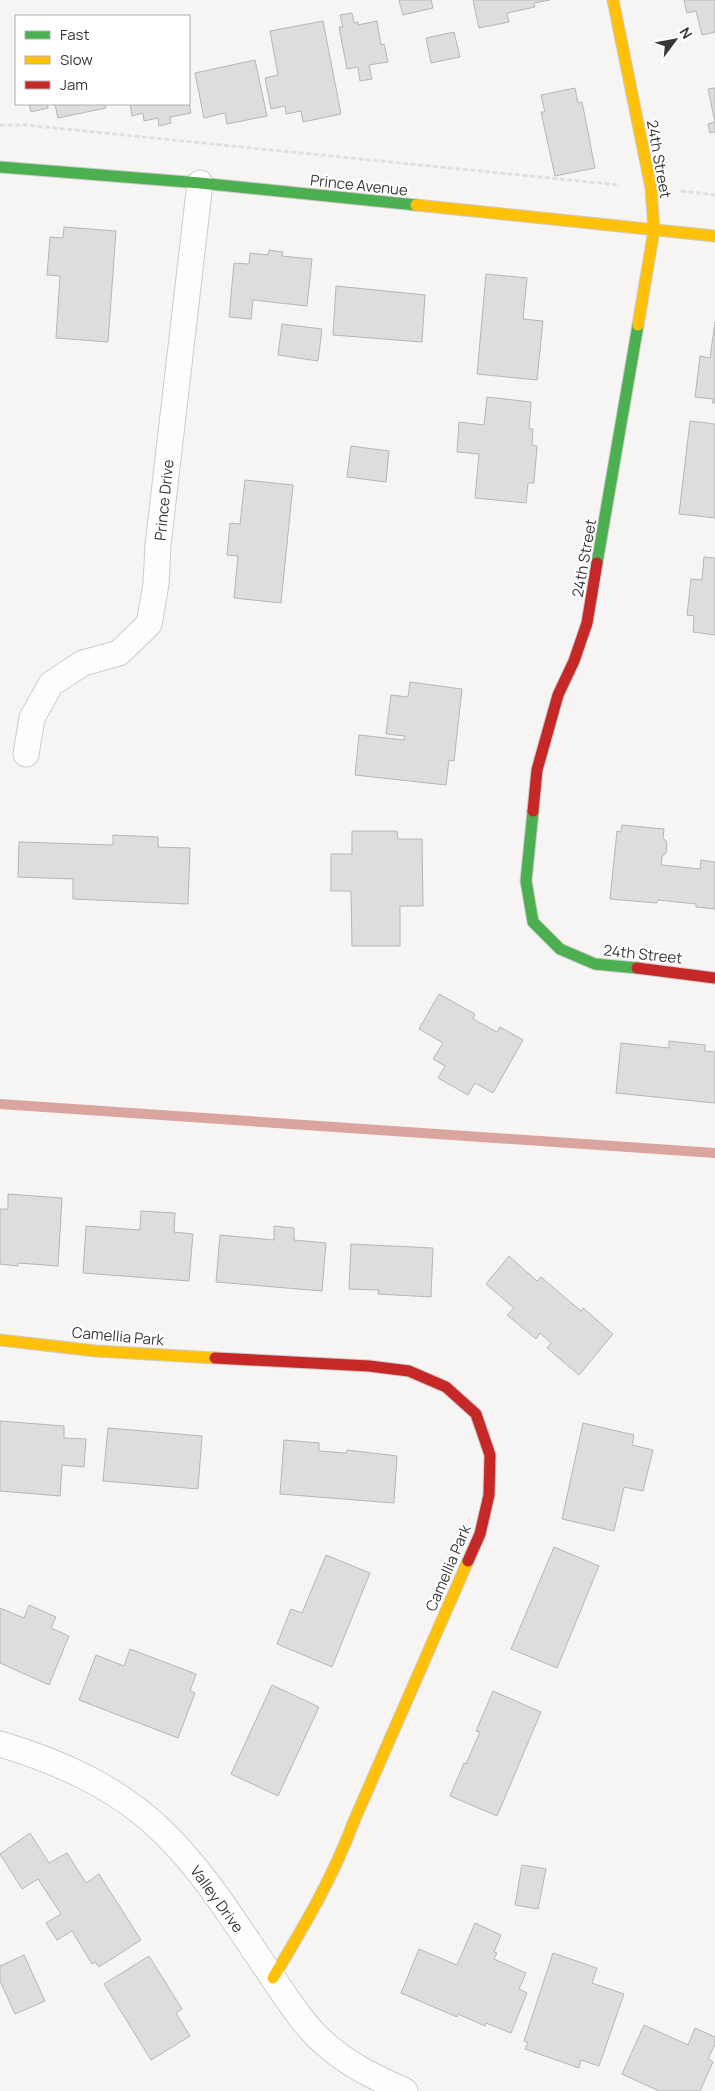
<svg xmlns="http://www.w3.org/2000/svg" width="715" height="2091" font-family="Manrope,sans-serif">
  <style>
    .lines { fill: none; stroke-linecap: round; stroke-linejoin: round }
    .stream { stroke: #daa49f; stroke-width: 10 }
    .building { fill: #dedcdc; stroke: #b7b5b5 }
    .street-casing { stroke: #cdcbcb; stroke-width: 27 }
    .fast-casing { stroke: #cdcbcb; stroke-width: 13 }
    .slow-casing { stroke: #cdcbcb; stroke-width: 13 }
    .jam-casing { stroke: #cdcbcb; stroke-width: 13 }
    .path { stroke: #e1e0e0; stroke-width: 3; stroke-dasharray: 5 2.5; stroke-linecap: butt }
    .street { stroke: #fefdfd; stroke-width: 25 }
    .fast { stroke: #4caf50; stroke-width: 11 }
    .slow { stroke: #ffc107; stroke-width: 11 }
    .jam { stroke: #c62828; stroke-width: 11 }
    .labels { text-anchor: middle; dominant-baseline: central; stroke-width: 4; stroke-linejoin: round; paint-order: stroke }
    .street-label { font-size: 15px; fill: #383636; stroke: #fff }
  </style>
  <rect width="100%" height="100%" fill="#f7f4f4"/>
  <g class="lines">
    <path class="stream" d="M0,1104L715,1153"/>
  </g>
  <path class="building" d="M399,0H431L433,8L403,15Z
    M473,0H550L534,3L535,7L507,13L509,22L479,28Z
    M684,0H715V32L702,35L696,11L687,13Z
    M352,13L354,23L358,22V25L377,21L381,45L384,44L388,62L369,65L372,79L360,81L358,67L347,69L339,27H343L340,15Z
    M323,21L341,114L303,122L301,111L286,114L285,106L271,109L265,78L278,75L270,31Z
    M454,32L460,57L431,63L426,38Z
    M255,60L267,116L227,124L225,113L204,118L195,73Z
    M575,88L578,103L582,102L595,168L555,176L541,112H545L541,95Z
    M715,88V132L710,133L708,124L715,122L708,89Z
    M29,104H47L48,108L31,112Z
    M55,104H105L106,108L58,118Z
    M130,104H189L191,113L170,117L171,123L159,126L158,118L144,121L143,113L132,116Z
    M64,227L116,231L108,342L56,338L60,276L47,275L50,237L63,238Z
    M269,250L283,252L282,256L312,259L307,306L253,300L251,319L229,317L234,263L249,264L250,253L268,255Z
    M486,274L527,278L523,319L543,321L537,380L477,374Z
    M336,286L425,295L422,342L333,335Z
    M715,322V403H712L713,399L695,397L700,356L710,358Z
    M282,324L322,329L318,361L278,355Z
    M487,397L531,402L529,429H533L532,445L537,446L534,483H528L526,503L475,498L479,454L457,452L459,422L484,425Z
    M690,421L715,424V518L679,514Z
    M351,446L389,451L386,482L347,477Z
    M245,480L293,485L281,603L234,598L238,556L227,555L230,523L240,524Z
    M704,557L715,558V635L693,632L694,616L687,615L691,579L702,580Z
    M410,682L462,689L454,761L449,760L446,785L355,775L359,735L404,740L405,736L386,734L391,695L408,697Z
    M622,825L664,829L663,838L667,842L666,853L662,857L661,865L700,869L701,860L715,862V909L696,907V904L658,900L657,903L610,899L617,831L621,832Z
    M352,831H397L398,839H422L423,906H400V946H352L351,891H331V854H352Z
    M113,835L158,837V847L190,848L188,904L73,899V879L18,877L19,842L113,845Z
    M439,994L475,1014L473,1019L497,1032L500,1027L523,1040L493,1093L475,1083L468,1095L438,1078L445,1066L433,1059L443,1043L419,1029Z
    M669,1041L705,1045V1051L715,1052V1103L616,1093L621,1043L669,1048Z
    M8,1194L62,1198L58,1266L18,1263V1266L0,1264V1209H8Z
    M141,1211L175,1213L174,1232L193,1234L189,1281L83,1273L86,1226L140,1230Z
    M274,1226L294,1228V1240L326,1243L322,1291L216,1282L220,1235L274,1240Z
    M351,1244L433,1248L431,1297L378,1294L379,1290L349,1289Z
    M509,1256L537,1281L541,1277L581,1311L583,1308L613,1334L579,1375L547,1348L551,1343L540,1333L536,1339L507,1315L514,1308L486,1284Z
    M0,1421L64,1426V1438L86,1439L84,1467L62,1465L60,1496L0,1491Z
    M583,1423L634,1435L632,1445L653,1450L643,1491L624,1487L614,1531L562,1519Z
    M108,1428L202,1436L198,1489L103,1481Z
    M284,1440L319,1443V1451L346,1453L347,1450L397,1456L394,1503L280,1494Z
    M554,1547L599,1566L557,1668L511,1649Z
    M326,1555L370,1573L332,1667L277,1644L291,1609L302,1613Z
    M29,1605L56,1617L51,1628L69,1636L49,1685L0,1663V1608L24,1618Z
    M130,1649L196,1674L190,1691L195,1693L178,1738L79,1700L96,1655L124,1666Z
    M272,1685L319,1707L278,1796L231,1774Z
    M493,1691L541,1712L497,1816L450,1796L464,1763L466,1764L480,1732L476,1731Z
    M30,1833L49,1863L67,1853L86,1883L99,1874L141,1940L99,1967L95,1962L92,1964L72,1931L57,1940L46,1923L61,1914L38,1879L22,1889L0,1854Z
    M522,1865L546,1869L538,1909L515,1905Z
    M475,1923L501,1935L494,1952L497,1953L494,1959L526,1973L519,1989L527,1993L511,2033L486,2023L485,2026L458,2014L457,2017L401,1993L419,1949L457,1965Z
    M553,1953L597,1968L592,1983L624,1994L599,2066L581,2060L579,2068L525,2049L528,2043L524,2041Z
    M24,1955L45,2001L15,2014L0,1981V1966Z
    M149,1956L182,2009L176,2013L190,2036L151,2060L104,1984Z
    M644,2025L688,2045L695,2028L715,2037V2044L708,2059L713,2062L700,2091H659L622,2074Z"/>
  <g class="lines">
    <defs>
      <path id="street" d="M26,754L32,718L51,684L83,663L119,653L149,624L156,584L158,545L200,183
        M0,1744C60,1762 119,1788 164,1833C207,1875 239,1929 273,1978C290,2003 306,2029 330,2048C352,2067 379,2079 405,2091"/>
      <path id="fast" d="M0,167L200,183L416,205
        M597,563L638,325
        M533,811L526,881L533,922L560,949L595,964L637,968"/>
      <path id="slow" d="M613,0L651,188L654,230L638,325
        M416,205L715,236
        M0,1340L96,1351L215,1358
        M273,1978C304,1926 333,1878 354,1821L468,1561"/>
      <path id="jam" d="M533,811L537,770L558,695L574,661L587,623L597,563
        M637,968L715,978
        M215,1358L369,1366L409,1371L446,1387L476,1414L490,1455L489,1495L480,1534L468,1561"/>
    </defs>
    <use href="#street" class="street-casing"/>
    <use href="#fast" class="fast-casing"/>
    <use href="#slow" class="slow-casing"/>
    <use href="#jam" class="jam-casing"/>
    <path class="path" d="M0,125H24L620,185
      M681,191L715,195"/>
    <use href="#street" class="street"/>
    <use href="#fast" class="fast"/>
    <use href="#slow" class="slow"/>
    <use href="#jam" class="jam"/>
  </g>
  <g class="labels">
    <g class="street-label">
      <text transform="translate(659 159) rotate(80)">24th Street</text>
      <text transform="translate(359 185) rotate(6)">Prince Avenue</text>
      <text transform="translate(164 500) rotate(-84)">Prince Drive</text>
      <text transform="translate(584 558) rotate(-80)">24th Street</text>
      <text transform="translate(643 954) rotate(6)">24th Street</text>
      <text transform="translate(118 1336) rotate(5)">Camellia Park</text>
      <text transform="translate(448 1568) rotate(-67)">Camellia Park</text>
      <text transform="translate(217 1899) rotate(54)">Valley Drive</text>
    </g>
  </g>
  <rect x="15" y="15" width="175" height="90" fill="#ffffff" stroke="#afafaf"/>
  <rect x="25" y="31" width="25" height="8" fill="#4caf50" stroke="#afafaf"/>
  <text x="60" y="40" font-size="15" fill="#383636">Fast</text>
  <rect x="25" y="56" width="25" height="8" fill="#ffc107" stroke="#afafaf"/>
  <text x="60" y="65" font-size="15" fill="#383636">Slow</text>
  <rect x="25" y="81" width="25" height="8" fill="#c62828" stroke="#afafaf"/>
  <text x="60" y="90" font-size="15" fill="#383636">Jam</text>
  <g transform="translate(675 40) rotate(58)" stroke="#ffffff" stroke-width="4" paint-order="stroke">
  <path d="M0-4L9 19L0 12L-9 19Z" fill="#383636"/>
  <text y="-8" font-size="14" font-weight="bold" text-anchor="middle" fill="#383636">N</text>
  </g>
</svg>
